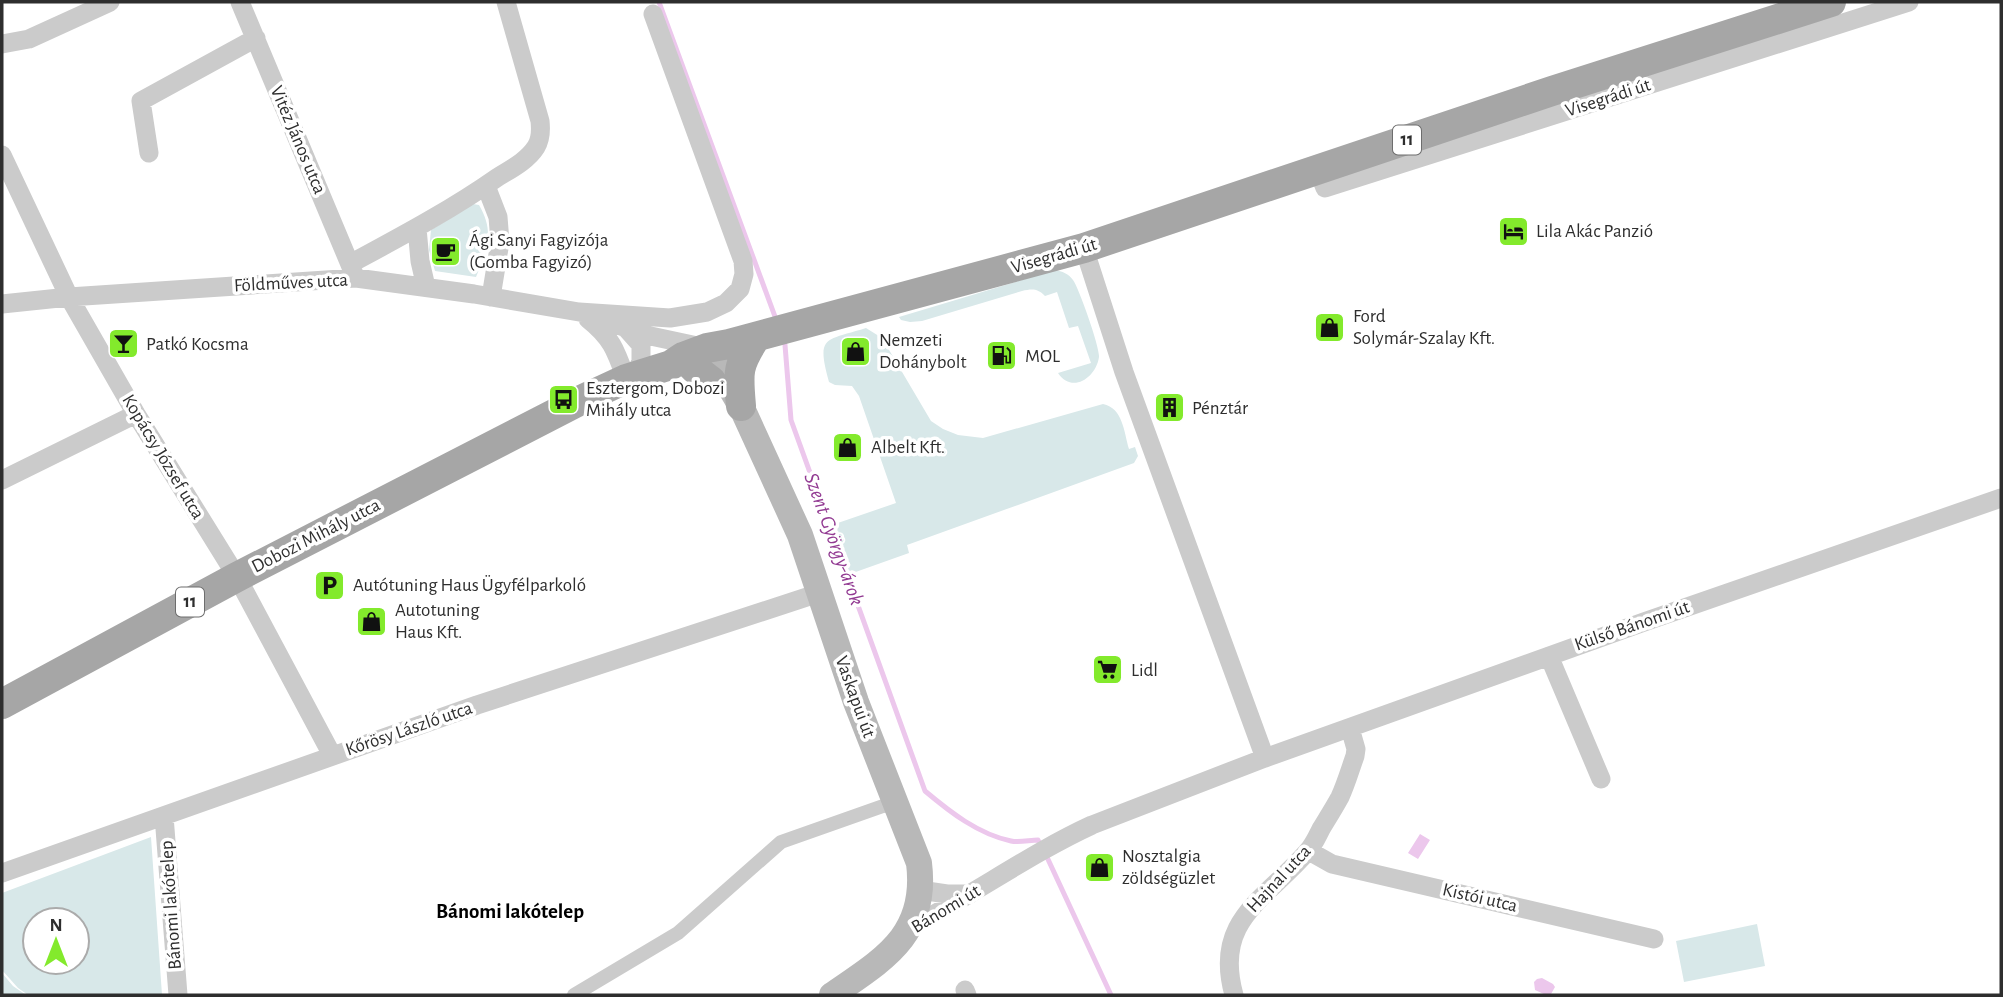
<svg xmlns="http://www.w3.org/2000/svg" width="2003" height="997" font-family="'Alegreya Sans',sans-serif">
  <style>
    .green { fill: #d8e8e9; fill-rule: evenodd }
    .water { fill: #ecc7ec }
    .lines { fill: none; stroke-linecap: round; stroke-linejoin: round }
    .stream { stroke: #ecc7ec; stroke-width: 5 }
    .pedestrian { stroke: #cbcbcb; stroke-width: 14 }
    .minor { stroke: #cbcbcb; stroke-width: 19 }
    .secondary { stroke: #b8b8b8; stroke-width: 26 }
    .primary { stroke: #a6a6a6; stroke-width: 30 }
    .labels { text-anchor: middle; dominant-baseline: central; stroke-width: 7; stroke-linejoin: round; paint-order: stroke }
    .shield { fill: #fff; stroke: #6d6d6d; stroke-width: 2 }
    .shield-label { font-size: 18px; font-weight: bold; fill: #2e2e2e }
    .street-label { font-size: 19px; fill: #2e2e2e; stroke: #fff }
    .poi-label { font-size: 19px; fill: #2e2e2e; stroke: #fff; text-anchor: start }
    .water-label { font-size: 21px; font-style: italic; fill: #923a92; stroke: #fff }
    .neighbourhood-label { font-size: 21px; font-weight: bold; fill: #000; stroke: #fff }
  </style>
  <rect width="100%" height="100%" fill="#fff"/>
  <path class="green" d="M473,204L479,205C495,232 487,250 476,277L435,271L429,250L431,230Z
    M1055,270C1062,271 1069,274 1073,280C1079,288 1100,348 1099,357C1096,378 1072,394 1058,373L1091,363L1078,326L1069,328L1057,292L1045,296C1037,288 1032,289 1022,291L922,321L910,322L901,320L899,317Z
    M866,328L882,338L931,421L943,429L958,435L983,438L1103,404C1123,408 1124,432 1129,449L1135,447L1138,456L1134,463L907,545L909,553L850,574L832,525L896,503L859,396L852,386L835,385L829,382C816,335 825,341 866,328Z
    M151,837L162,995H28L18,988L2,970V893ZM77,920V962H35V920Z
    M1757,924L1765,966L1684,982L1676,941Z
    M2,973L13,986L26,995H2Z"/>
  <path class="water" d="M1420,834L1430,840L1418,859L1408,853Z
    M1542,978L1553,984L1555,987L1551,994L1546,995L1535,990L1534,982L1537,979Z"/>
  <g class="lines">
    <path class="stream" d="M659,2L777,322
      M783,338L785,345L791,420L925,791C950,812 978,834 1011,841C1019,843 1030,840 1038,840L1041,846
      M1046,855L1111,995"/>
    <path class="pedestrian" d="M574,995L678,933L781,842L883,806L897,804"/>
    <path class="minor" d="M240,2L354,274
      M2,44L29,39L110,2
      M149,153L141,101L256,38
      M2,155L69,297L136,414L237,577L332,755
      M1318,170L1325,188L1909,2
      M486,186L498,217L500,242L491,297
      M417,228L420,261L426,287
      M1084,248L1124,372L1265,758
      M350,264C400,237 451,210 498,177C511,169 527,161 536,147C541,139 541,130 540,121L506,2
      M2,304L69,297L356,278L474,294L579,312L670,318L707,312L726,303L740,289L744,274L743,261L653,14
      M588,319C612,338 616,351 626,379
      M610,322L646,335L702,347
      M625,327L641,345V361L635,376
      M2,480L136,414
      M1549,656L1601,779
      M164,816L178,995
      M1309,851L1332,864L1654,939
      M2,873L477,705L819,593
      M920,890L947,894H970
      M910,927C972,896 1029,854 1092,825L1265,758L1644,622L2001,498
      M965,990L967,995
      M1234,995C1213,920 1265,900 1307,852C1313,846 1317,837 1321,829C1327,819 1334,808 1340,797C1346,784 1350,770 1355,756L1356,749L1350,728"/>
    <path class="secondary" d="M707,348L741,406L800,535L856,702L919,863C928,935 884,959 832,995"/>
    <path class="primary" d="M683,357L694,368L711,381
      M741,406C738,372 737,366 756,337
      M2,704L237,577L585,398L626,379L671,365L683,357L707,348L729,344L1084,248L1552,91L1831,2"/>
  </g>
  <defs>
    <symbol id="hotel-square" viewBox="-11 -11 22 22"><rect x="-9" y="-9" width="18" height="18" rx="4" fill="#83ea2c" stroke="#fff"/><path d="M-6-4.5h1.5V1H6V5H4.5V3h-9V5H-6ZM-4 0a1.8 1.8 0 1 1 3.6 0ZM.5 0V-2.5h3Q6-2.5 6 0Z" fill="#111"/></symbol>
    <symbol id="cafe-square" viewBox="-11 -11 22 22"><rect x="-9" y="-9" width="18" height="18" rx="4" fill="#83ea2c" stroke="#fff"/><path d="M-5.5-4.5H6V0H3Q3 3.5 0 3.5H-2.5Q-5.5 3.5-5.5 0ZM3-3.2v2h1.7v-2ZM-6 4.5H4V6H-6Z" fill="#111"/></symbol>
    <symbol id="shop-square" viewBox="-11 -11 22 22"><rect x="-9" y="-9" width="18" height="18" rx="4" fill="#83ea2c" stroke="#fff"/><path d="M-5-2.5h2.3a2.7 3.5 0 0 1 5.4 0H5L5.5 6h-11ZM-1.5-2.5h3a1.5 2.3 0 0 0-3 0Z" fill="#111"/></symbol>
    <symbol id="bar-square" viewBox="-11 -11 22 22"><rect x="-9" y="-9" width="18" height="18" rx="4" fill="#83ea2c" stroke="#fff"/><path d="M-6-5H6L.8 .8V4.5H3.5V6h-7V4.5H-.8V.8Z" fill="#111"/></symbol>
    <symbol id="fuel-square" viewBox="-11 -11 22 22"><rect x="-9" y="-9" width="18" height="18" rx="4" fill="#83ea2c" stroke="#fff"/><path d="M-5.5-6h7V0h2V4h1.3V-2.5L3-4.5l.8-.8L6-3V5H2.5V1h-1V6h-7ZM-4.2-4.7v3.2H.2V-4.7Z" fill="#111"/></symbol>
    <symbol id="bus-square" viewBox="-11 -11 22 22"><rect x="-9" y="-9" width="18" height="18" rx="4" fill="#83ea2c" stroke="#fff"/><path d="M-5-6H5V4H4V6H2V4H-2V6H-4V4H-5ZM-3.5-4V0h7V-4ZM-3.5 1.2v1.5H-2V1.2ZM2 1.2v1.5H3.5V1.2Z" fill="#111"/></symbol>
    <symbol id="building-square" viewBox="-11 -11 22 22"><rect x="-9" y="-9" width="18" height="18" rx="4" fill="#83ea2c" stroke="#fff"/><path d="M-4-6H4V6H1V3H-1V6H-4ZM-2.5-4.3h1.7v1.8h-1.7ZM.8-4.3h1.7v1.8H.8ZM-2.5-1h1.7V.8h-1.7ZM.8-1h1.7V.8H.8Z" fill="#111"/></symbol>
    <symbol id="parking-square" viewBox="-11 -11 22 22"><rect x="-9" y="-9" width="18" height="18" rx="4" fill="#83ea2c" stroke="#fff"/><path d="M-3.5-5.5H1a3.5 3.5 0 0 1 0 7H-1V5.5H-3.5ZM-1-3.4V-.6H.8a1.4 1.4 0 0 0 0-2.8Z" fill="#111"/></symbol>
    <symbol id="supermarket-square" viewBox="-11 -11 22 22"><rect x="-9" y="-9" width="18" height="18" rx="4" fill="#83ea2c" stroke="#fff"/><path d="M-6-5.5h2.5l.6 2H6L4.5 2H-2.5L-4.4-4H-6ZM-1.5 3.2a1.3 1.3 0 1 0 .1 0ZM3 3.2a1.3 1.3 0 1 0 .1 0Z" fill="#111"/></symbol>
  </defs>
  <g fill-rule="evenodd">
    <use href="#hotel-square" x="1496" y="214" width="35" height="35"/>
    <use href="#cafe-square" x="428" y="234" width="35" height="35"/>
    <use href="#shop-square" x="1312" y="310" width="35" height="35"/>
    <use href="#bar-square" x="106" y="326" width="35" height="35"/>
    <use href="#shop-square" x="838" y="334" width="35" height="35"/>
    <use href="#fuel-square" x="984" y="338" width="35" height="35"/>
    <use href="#bus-square" x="546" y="382" width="35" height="35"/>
    <use href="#building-square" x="1152" y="390" width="35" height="35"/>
    <use href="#shop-square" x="830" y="430" width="35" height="35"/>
    <use href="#parking-square" x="312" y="568" width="35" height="35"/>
    <use href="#shop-square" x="354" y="604" width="35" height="35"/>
    <use href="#supermarket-square" x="1090" y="652" width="35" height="35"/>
    <use href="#shop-square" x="1082" y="850" width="35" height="35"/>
  </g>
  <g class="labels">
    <g class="shield">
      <rect x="1393" y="125.5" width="28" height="29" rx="5"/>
      <rect x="176" y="587.5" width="28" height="29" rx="5"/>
    </g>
    <g class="shield-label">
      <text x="1407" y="140">11</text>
      <text x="190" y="602">11</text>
    </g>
    <g class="street-label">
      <text transform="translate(1608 98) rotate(-18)">Visegrádi út</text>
      <text transform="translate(298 140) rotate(67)">Vitéz János utca</text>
      <text transform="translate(1054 256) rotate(-16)">Visegrádi út</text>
      <text transform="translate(291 283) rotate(-3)">Földműves utca</text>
      <text transform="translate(163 457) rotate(59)">Kopácsy József utca</text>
      <text transform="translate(316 536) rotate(-27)">Dobozi Mihály utca</text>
      <text transform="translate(1632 626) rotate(-19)">Külső Bánomi út</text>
      <text transform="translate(855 697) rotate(70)">Vaskapui út</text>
      <text transform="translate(409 729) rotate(-19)">Kőrösy László utca</text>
      <text transform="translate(1279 879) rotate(-47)">Hajnal utca</text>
      <text transform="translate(1480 898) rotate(13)">Kistói utca</text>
      <text transform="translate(171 905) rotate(-94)">Bánomi lakótelep</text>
      <text transform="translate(946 909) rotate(-31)">Bánomi út</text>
    </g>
    <g class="poi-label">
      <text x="1536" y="231">Lila Akác Panzió</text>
      <text x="469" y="240">Ági Sanyi Fagyizója<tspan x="469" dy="22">(Gomba Fagyizó)</tspan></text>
      <text x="1353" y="316">Ford<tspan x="1353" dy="22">Solymár-Szalay Kft.</tspan></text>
      <text x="879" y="340">Nemzeti<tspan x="879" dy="22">Dohánybolt</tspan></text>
      <text x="146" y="344">Patkó Kocsma</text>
      <text x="1025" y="356">MOL</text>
      <text x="586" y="388">Esztergom, Dobozi<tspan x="586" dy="22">Mihály utca</tspan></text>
      <text x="1192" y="408">Pénztár</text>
      <text x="871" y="447">Albelt Kft.</text>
      <text x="353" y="585">Autótuning Haus Ügyfélparkoló</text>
      <text x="395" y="610">Autotuning<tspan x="395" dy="22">Haus Kft.</tspan></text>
      <text x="1131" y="670">Lidl</text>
      <text x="1122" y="856">Nosztalgia<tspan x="1122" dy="22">zöldségüzlet</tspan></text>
    </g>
    <g class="water-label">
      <text transform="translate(834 539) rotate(70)">Szent György-árok</text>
    </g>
    <g class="neighbourhood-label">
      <text x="510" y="911">Bánomi lakótelep</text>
    </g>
  </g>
  <rect width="2003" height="997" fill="none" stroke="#2e2e2e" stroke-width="7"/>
  <g transform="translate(56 941)"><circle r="33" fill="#ffffff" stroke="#ababab" stroke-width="2"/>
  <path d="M0-5L12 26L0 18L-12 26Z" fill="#83ea2c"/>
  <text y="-10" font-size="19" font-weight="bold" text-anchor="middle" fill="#2e2e2e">N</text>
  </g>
</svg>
